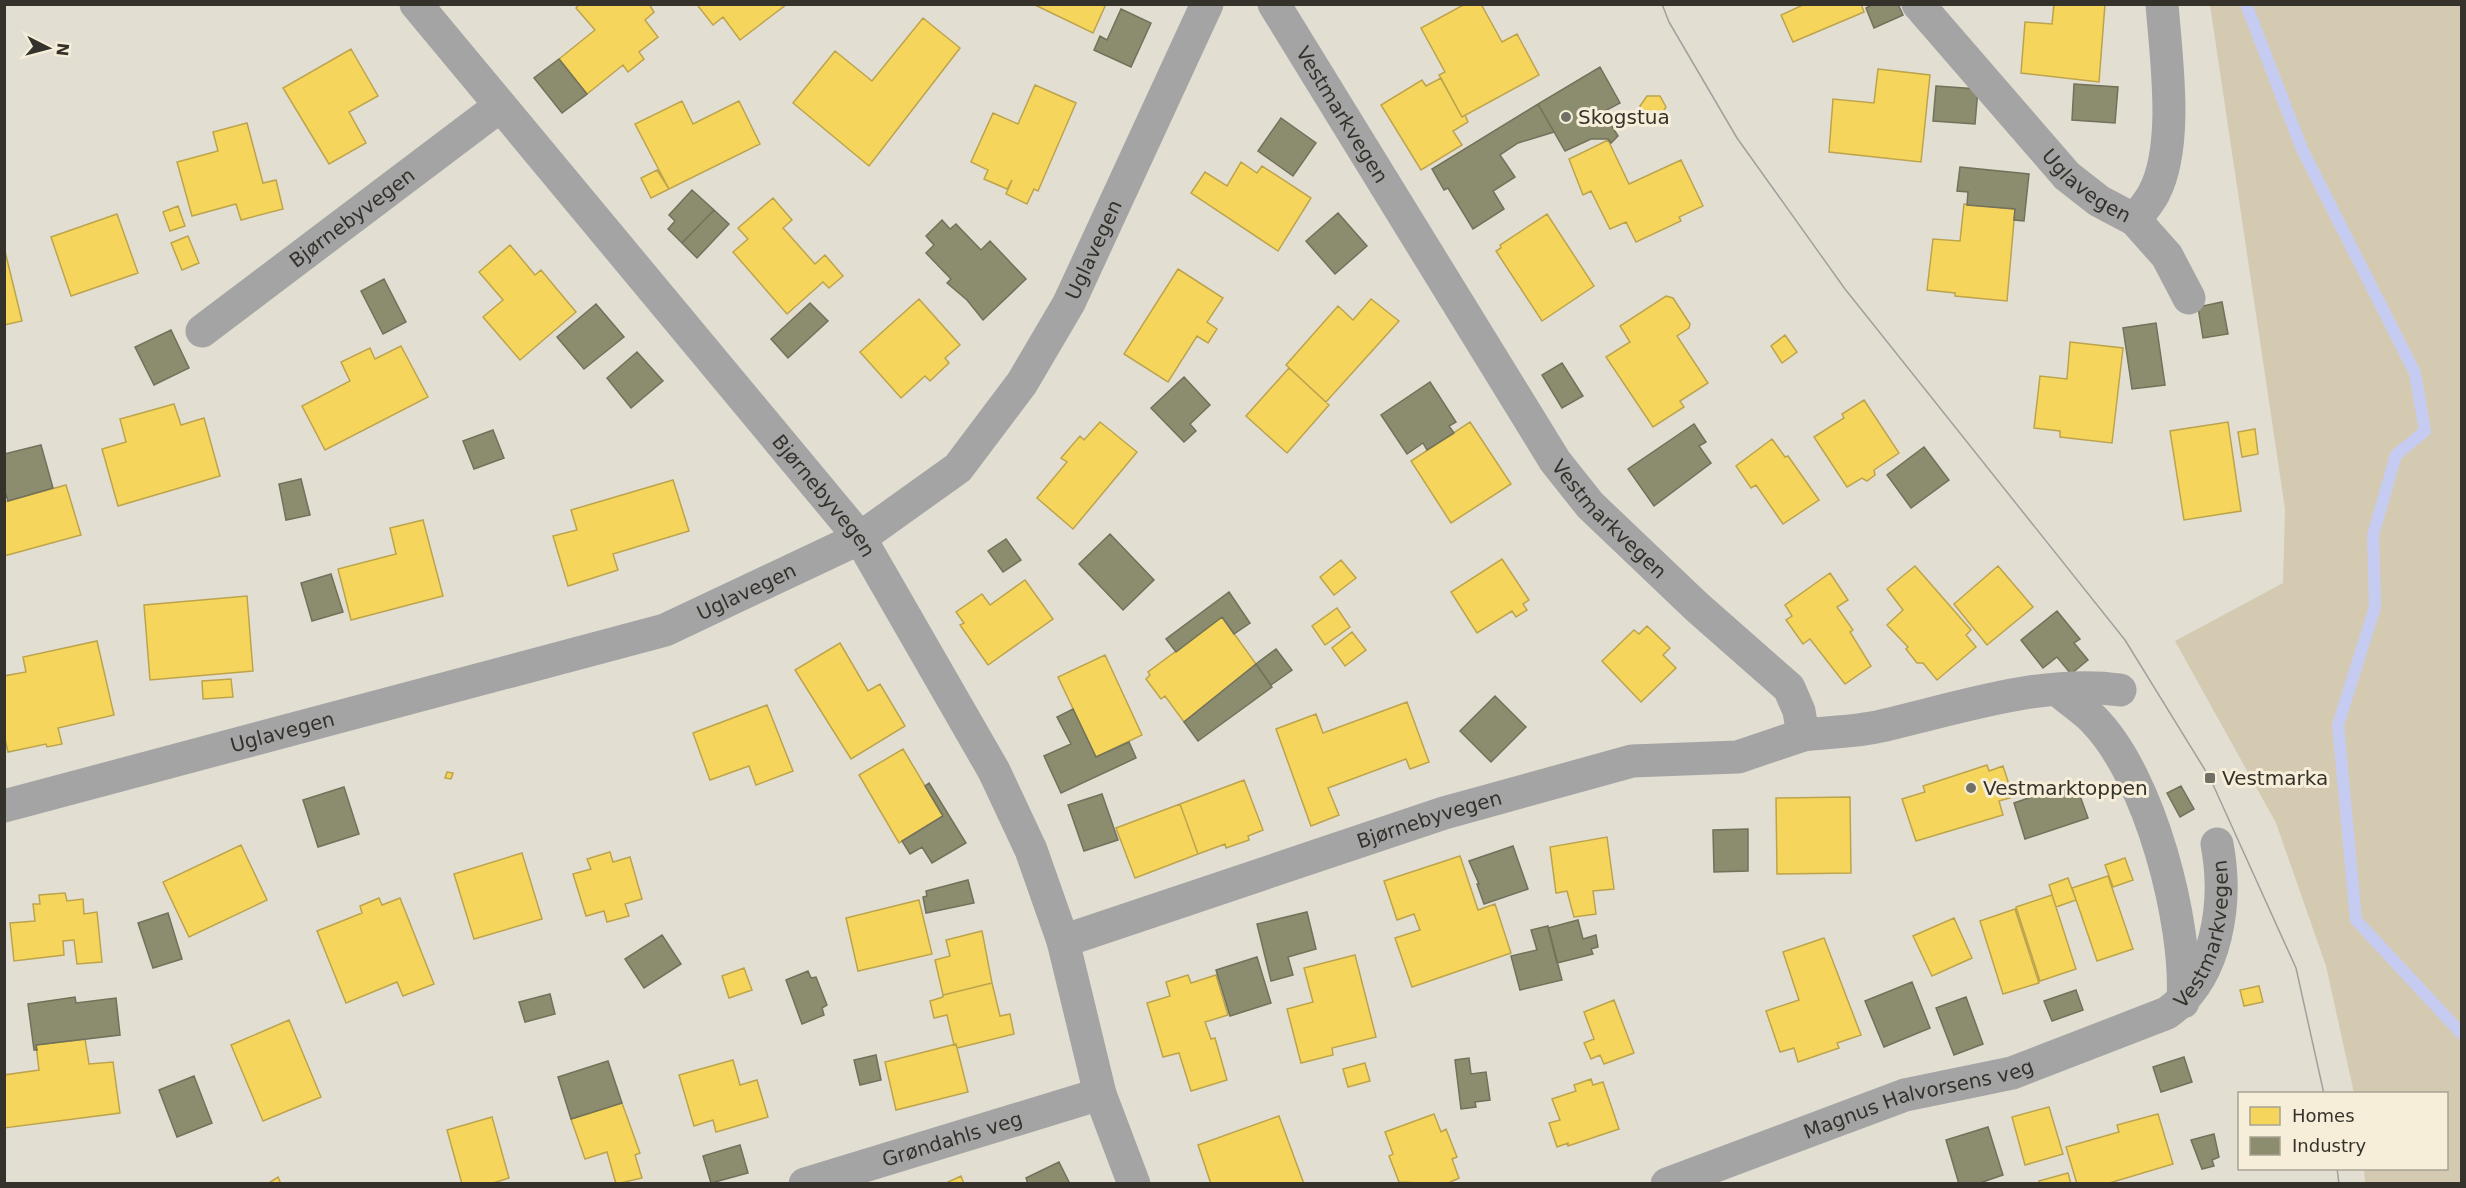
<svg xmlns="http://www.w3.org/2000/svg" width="2466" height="1188" font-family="'DejaVu Sans',sans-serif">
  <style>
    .green { fill: #d4cab2 }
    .homes { fill: #f6d55c; stroke: #bca44d; stroke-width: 1.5 }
    .industry { fill: #8c8c6e; stroke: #72715a; stroke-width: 1.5 }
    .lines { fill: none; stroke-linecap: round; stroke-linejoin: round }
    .stream { stroke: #c6ccf1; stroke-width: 12 }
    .minor { stroke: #a4a4a5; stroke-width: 33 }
    .tram { stroke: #a2a09c; stroke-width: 1.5 }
    .poi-dot { fill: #716e65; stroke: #f6eed9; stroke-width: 2 }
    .labels { text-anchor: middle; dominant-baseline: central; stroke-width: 6; stroke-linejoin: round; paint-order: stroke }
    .street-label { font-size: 20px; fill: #34322a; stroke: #f6eed9 }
    .poi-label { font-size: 20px; fill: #34322a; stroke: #f6eed9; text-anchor: start }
  </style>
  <rect width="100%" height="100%" fill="#e3ded2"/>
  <path class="green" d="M2210,5H2461V1183H2365L2364,1169L2446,1168V1094L2354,1093L2326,966L2276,823L2175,641L2283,583L2285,509Z"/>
  <path class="homes" d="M580,4H649L654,12L645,20L658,37L639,52L644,59L628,72L623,65L587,94L559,59L595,30L576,8Z
    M701,4H787L740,40L723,17L713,25L698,6Z
    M1033,4H1106L1093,33Z
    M1465,4H1481L1502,42L1517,34L1539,75L1462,117L1439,75L1445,72L1421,28Z
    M1861,4L1864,12L1793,42L1781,15L1805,4Z
    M2054,4H2105L2099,82L2021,73L2025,22L2052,24Z
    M923,18L960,48L869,166L793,103L835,51L872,81Z
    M351,49L378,96L349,112L366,143L329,164L283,88Z
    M1878,69L1930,75L1921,162L1829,152L1833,99L1874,103Z
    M1441,78L1462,117L1465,115L1468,122L1453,131L1462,145L1421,170L1381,105L1422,80L1426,86Z
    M1035,85L1076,103L1038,191L1034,189L1027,204L1006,194L1012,180L1007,189L984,179L988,170L971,162L993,113L1018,124Z
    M1647,96H1660L1666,107L1659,118H1646L1640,106Z
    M682,101L693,124L739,101L760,144L669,189L635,124Z
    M247,123L263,183L276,180L283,209L241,220L236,204L192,216L177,162L218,151L213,132Z
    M1608,140L1629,184L1681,160L1703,206L1679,217L1681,221L1636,242L1626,222L1610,229L1591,191L1583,195L1569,159Z
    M1241,162L1257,173L1262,166L1311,198L1278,251L1191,193L1205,172L1227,186Z
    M657,170L669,189L651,198L641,178Z
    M773,198L792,220L783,228L815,264L825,255L843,276L829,288L823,282L787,314L733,252L748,239L738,228Z
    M1964,204L2015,209L2007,301L1955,296V293L1927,290L1933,239L1960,241Z
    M178,206L185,226L170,231L163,212Z
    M117,214L138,273L71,296L51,237Z
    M1547,214L1594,286L1542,321L1496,251L1501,248L1500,245Z
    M188,236L199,263L182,270L171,243Z
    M510,245L535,275L541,270L576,312L520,360L483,317L503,300L479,272Z
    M4,247L22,321L4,325Z
    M1178,269L1223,298L1207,322L1217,329L1208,343L1197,336L1168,382L1124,354Z
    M1666,296L1673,298L1690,324L1689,328L1677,336L1708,383L1680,401L1684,407L1653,427L1606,357L1630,342L1620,326Z
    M919,299L960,345L945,358L949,363L930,381L925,376L901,398L860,352Z
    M1371,299L1399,321L1326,402L1286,365L1338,306L1353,320Z
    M1785,335L1797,352L1782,363L1771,346Z
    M2070,342L2123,348L2112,443L2060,437V431L2034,428L2040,376L2067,379Z
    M401,346L428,397L325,450L302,406L350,381L341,362L370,348L375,359Z
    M1289,368L1329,405L1287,453L1246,416Z
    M1864,400L1899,453L1874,470L1875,475L1867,481L1862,478L1847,487L1814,437L1844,418L1842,414Z
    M174,404L181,425L204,418L220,476L118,506L102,449L126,442L120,419Z
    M1100,422L1137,452L1073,529L1037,498L1067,462L1061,458L1080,436L1084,440Z
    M1470,422L1511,484L1451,523L1411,461Z
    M2228,422L2241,511L2184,520L2170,431Z
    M2255,429L2258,454L2242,457L2238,432Z
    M1772,439L1785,457L1788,456L1819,500L1783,524L1756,485L1751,488L1736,466Z
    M673,480L689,531L613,554L618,570L568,586L553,536L577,530L571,510Z
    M66,485L81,535L4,556V502Z
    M423,520L443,596L351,620L338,569L396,554L390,528Z
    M1502,559L1529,600L1523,604L1527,610L1516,617L1512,611L1477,633L1451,592Z
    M1341,560L1356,578L1334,595L1320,577Z
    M1915,566L1971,630L1966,635L1976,647L1937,680L1923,663H1917L1906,649L1908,647L1887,625L1903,610L1887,589Z
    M1998,566L2033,607L1987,645L1954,604Z
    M1830,573L1848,600L1837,607L1853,630L1850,632L1871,666L1845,684L1810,639L1803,644L1786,620L1792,616L1785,605Z
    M1025,580L1053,619L988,665L960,625L964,623L956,612L982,594L990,605Z
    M247,596L253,671L150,680L144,605Z
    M1337,608L1350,627L1325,645L1312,626Z
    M1222,617L1256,664L1184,722L1165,696L1161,699L1146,679L1150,675L1148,672Z
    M1647,626L1670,648L1663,655L1676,668L1641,702L1602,661L1634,630L1639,634Z
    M1352,632L1366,650L1345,666L1332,648Z
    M97,641L114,715L58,728L62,744L47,747L46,744L8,752L4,735V676L26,672L23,657Z
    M840,643L868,691L880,684L905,726L851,759L795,670Z
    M1105,655L1142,735L1096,757L1058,677Z
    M231,679L233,697L203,699L202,681Z
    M1407,702L1429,762L1410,769L1406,759L1328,788L1339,815L1311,826L1276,729L1316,714L1323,733Z
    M767,705L793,771L756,785L749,766L710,780L693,733Z
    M903,749L943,816L899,843L859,775Z
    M1987,765L1989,771L2003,766L2013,797L1999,801L2003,815L1916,841L1902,799L1925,792L1923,786Z
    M447,772L453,773L451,779L445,778Z
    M1244,780L1263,830L1248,836L1249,840L1226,848L1225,844L1198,854L1180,804Z
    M1850,797L1851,873L1777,874L1776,798Z
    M1180,804L1198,854L1135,878L1116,828Z
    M1607,837L1614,889L1593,891L1596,914L1574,917L1567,891L1556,893L1550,847Z
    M241,845L267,900L189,937L163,882Z
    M610,852L613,862L630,857L642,899L625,904L629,916L607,922L604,911L586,916L573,874L591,869L587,859Z
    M522,853L542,919L474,939L454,874Z
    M1460,856L1478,910L1495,904L1511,953L1412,987L1395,938L1420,930L1414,914L1397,920L1384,881Z
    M2125,858L2133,880L2113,887L2105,865Z
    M2108,876L2133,949L2097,961L2072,888Z
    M2068,878L2076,900L2056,907L2049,885Z
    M65,893L67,901L83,899L84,914L97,912L102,962L77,964L74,940L63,941L64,955L14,961L10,923L35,921L33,904H40L39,895Z
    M2052,895L2076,969L2040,981L2016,907Z
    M379,898L382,905L400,898L434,984L403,996L397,982L346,1003L317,931L362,913L360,906Z
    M919,900L932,954L858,971L846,918Z
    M2015,909L2039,983L2003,994L1980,921Z
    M1954,918L1972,958L1932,976L1913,936Z
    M982,931L992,983L943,995L935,960L950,956L946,940Z
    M1824,938L1861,1035L1837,1043L1839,1048L1798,1062L1794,1048L1780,1052L1766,1011L1799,1000L1783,952Z
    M1355,955L1376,1037L1332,1048L1333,1055L1301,1063L1287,1009L1313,1002L1304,968Z
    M744,968L752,990L729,998L722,976Z
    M1188,975L1191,983L1216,975L1228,1015L1205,1022L1211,1039L1215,1038L1227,1080L1191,1091L1179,1053L1163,1057L1147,1003L1170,996L1166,982Z
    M992,983L1000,1016L1010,1014L1014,1034L957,1048L956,1044L954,1045L947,1015L934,1018L930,1001L943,997V995Z
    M2259,986L2263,1002L2244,1006L2240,990Z
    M1614,1000L1634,1053L1604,1064L1600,1055L1591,1059L1584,1043L1594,1039L1584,1012Z
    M289,1020L321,1097L263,1121L231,1045Z
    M85,1039L89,1064L113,1062L120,1113L4,1128V1075L39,1070L36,1045Z
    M956,1044L968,1092L896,1110L885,1062Z
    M733,1060L740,1085L757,1080L768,1117L716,1132L713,1120L694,1126L679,1075Z
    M1365,1063L1370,1081L1348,1087L1343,1069Z
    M1591,1079L1593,1085L1603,1082L1619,1129L1568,1146V1143L1557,1147L1549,1123L1560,1120L1552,1099L1576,1091L1574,1085Z
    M622,1103L640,1153L635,1155L642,1178L616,1184L607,1152L585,1159L571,1119Z
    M2049,1107L2063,1154L2025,1165L2012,1117Z
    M1434,1114L1441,1132L1446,1129L1457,1157L1452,1159L1459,1178L1446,1184L1399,1182L1389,1156L1393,1154L1385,1132Z
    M2158,1114L2173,1164L2106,1184H2077L2066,1147L2119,1132L2117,1125Z
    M1279,1116L1304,1184H1211L1198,1145Z
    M492,1117L509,1178L490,1184H462L447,1130Z
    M2068,1173L2071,1184H2040L2039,1181Z
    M961,1176L964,1184H946V1183Z
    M278,1177L281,1184H267Z"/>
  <path class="industry" d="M1873,4H1898L1903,15L1874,28L1866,8Z
    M1121,9L1151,23L1131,67L1094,50L1100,36L1107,40Z
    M559,59L587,94L562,113L534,78Z
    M1600,67L1620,103L1603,112L1618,136L1611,143L1608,139H1591L1565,151L1538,104Z
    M2074,84L2118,87L2115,123L2072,120Z
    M1936,86L1978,89L1975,124L1933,121Z
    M1538,104L1554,132L1518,143L1500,155L1515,177L1493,191L1504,209L1473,229L1448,188L1444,190L1432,169Z
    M1281,118L1316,143L1293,176L1258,151Z
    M1960,167L2029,174L2024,221L2014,220L2015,209L1967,205L1968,192L1957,191Z
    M692,190L714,210L682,243L668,229L675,221L669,215Z
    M714,210L729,224L697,258L682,243Z
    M1338,213L1367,246L1335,274L1306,241Z
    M942,220L950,229L956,224L981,250L990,241L1026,279L983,320L967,300L947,283L951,279L926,253L934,245L926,236Z
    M384,279L406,322L383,334L361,291Z
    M2222,302L2228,334L2203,338L2198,307Z
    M810,303L828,321L788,358L771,339Z
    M596,304L624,337L584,369L557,337Z
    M2156,323L2165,385L2132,389L2123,328Z
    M171,330L189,368L154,385L135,347Z
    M637,352L663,381L631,408L607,378Z
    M1562,363L1583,396L1562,408L1542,375Z
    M1184,377L1210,405L1190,424L1196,431L1184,442L1151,408Z
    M1430,382L1456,422L1449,426L1454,433L1427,450L1423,443L1407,454L1381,415Z
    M1694,424L1706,442L1699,446L1711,463L1654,506L1628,469Z
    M493,430L504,458L474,469L463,441Z
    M41,445L53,488L8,501L4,489V454Z
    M1924,447L1949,480L1911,508L1887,475Z
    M301,479L310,515L286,520L279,484Z
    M1110,534L1154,580L1123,610L1079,564Z
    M1006,539L1021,560L1003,572L988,551Z
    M331,574L343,612L312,621L301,583Z
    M1229,592L1250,623L1234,634L1222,617L1176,652L1166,639Z
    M2057,611L2080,639L2074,643L2088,660L2071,674L2057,657L2043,668L2021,640Z
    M1276,649L1292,670L1271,685L1256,664Z
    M1256,664L1272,687L1198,741L1184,722Z
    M1495,696L1526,727L1491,762L1460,731Z
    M1073,709L1096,757L1129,742L1136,758L1061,793L1044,756L1071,744L1057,717Z
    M2075,782L2088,818L2025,839L2014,803Z
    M929,783L966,843L932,863L922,847L910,854L902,841L943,816L925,786Z
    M2181,786L2194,809L2180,817L2167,793Z
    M344,787L359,834L318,847L303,800Z
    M1102,794L1118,840L1084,851L1068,805Z
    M1748,829V871L1714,872L1713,830Z
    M1513,846L1528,889L1484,904L1477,884H1479L1469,861Z
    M968,880L974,903L926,913L923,897L927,896L926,891Z
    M1307,912L1316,949L1288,957L1293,975L1271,981L1257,924Z
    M168,913L182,959L153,968L138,923Z
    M1578,920L1583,939L1596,935L1598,947L1591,949L1593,954L1557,963L1548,928Z
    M1548,926L1562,980L1520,990L1511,956L1537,950L1531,930Z
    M662,935L681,964L644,988L625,959Z
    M1257,957L1271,1003L1230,1016L1216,970Z
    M808,971L811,978L816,977L827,1005L822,1008L824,1015L802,1024L786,980Z
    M1912,982L1930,1028L1884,1047L1865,1001Z
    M2076,990L2083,1010L2052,1021L2044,1001Z
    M550,994L555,1014L525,1022L519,1002Z
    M75,997L76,1003L116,998L120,1035L36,1045L37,1050H34L28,1004Z
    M1966,997L1983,1044L1954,1055L1936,1008Z
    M876,1055L881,1080L860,1085L854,1060Z
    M2184,1057L2192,1082L2161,1092L2153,1067Z
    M1469,1058L1471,1074L1486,1072L1490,1100L1475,1102L1476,1107L1461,1109L1455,1060Z
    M608,1061L622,1103L571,1119L558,1077Z
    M194,1076L212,1123L177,1137L159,1090Z
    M1988,1127L2003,1175L1977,1184H1959L1946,1140Z
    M2214,1134L2219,1157L2212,1160L2214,1166L2202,1169L2191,1140Z
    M740,1145L748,1173L711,1183L703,1156Z
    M1059,1162L1070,1184H1028L1026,1178Z"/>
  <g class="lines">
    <path class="stream" d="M2246,4L2302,149L2415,373L2425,431L2396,455L2373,535L2375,607L2338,725L2356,920L2462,1034"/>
    <g class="minor">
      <path id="s1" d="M416,4L860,538L994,771L1031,850L1063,941L1100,1094L1134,1184"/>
      <path id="s2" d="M1274,4L1555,461L1590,505L1697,607L1789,688L1799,711L1803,735C1829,732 1856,732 1881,726C1956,709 2042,679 2120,690"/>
      <path id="s3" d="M1918,4L2067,176L2099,201L2135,220L2167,256L2189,298"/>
      <path d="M2135,220C2141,211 2149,203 2154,193C2179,145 2166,58 2162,4"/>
      <path id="s4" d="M202,331L500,106"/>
      <path d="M2058,690C2069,700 2083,709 2093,719C2150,776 2188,923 2183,1002"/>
      <path id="s5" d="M4,806L665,630L860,538L958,468L1022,383L1069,303L1207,4"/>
      <path id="s6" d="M1063,941L1444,813L1632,761L1738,757L1803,735"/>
      <path id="s7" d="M805,1184L1100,1094"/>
      <path id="s8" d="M1667,1184L1905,1095L2012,1073L2167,1013C2218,977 2228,902 2217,844"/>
    </g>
    <path class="tram" d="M1662,4L1669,22L1737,138L1845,289L2125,640L2210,778L2296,968L2324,1094
      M2337,1168L2339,1184"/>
  </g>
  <g class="poi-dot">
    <circle cx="1566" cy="117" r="6"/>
    <rect x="2204" y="772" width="12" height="12" rx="3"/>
    <circle cx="1971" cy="788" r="6"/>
  </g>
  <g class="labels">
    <g class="street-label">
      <text stroke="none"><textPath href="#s2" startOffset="130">Vestmarkvegen</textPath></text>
      <text stroke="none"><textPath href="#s3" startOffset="249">Uglavegen</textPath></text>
      <text stroke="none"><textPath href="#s4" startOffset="188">Bjørnebyvegen</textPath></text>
      <text stroke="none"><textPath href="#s5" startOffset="1278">Uglavegen</textPath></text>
      <text stroke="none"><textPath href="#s1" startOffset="639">Bjørnebyvegen</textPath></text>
      <text stroke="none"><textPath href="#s2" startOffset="616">Vestmarkvegen</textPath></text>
      <text stroke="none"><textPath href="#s5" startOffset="774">Uglavegen</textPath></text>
      <text stroke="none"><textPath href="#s5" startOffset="288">Uglavegen</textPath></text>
      <text stroke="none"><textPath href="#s6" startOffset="386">Bjørnebyvegen</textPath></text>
      <text stroke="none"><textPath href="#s8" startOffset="621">Vestmarkvegen</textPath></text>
      <text stroke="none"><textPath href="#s8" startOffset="266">Magnus Halvorsens veg</textPath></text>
      <text stroke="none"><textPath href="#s7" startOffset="154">Grøndahls veg</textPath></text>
    </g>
    <g class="poi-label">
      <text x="1578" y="117">Skogstua</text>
      <text x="2222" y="778">Vestmarka</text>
      <text x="1983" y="788">Vestmarktoppen</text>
    </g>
  </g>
  <rect width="2466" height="1188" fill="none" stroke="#34322a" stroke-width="12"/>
  <rect x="2238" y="1092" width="210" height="78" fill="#f6eed9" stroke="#a8a393" stroke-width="1.5"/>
  <rect x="2250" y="1107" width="30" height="18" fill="#f6d55c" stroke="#a8a393" stroke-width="1.5"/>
  <text x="2292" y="1122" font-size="18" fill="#34322a">Homes</text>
  <rect x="2250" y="1137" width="30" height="18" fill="#8c8c6e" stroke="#a8a393" stroke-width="1.5"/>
  <text x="2292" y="1152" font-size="18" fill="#34322a">Industry</text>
  <g transform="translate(48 48) rotate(96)" stroke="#f6eed9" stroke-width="4.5" paint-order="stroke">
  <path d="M0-4.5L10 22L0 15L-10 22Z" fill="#34322a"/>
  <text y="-9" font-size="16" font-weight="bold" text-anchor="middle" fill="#34322a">N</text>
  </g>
</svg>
